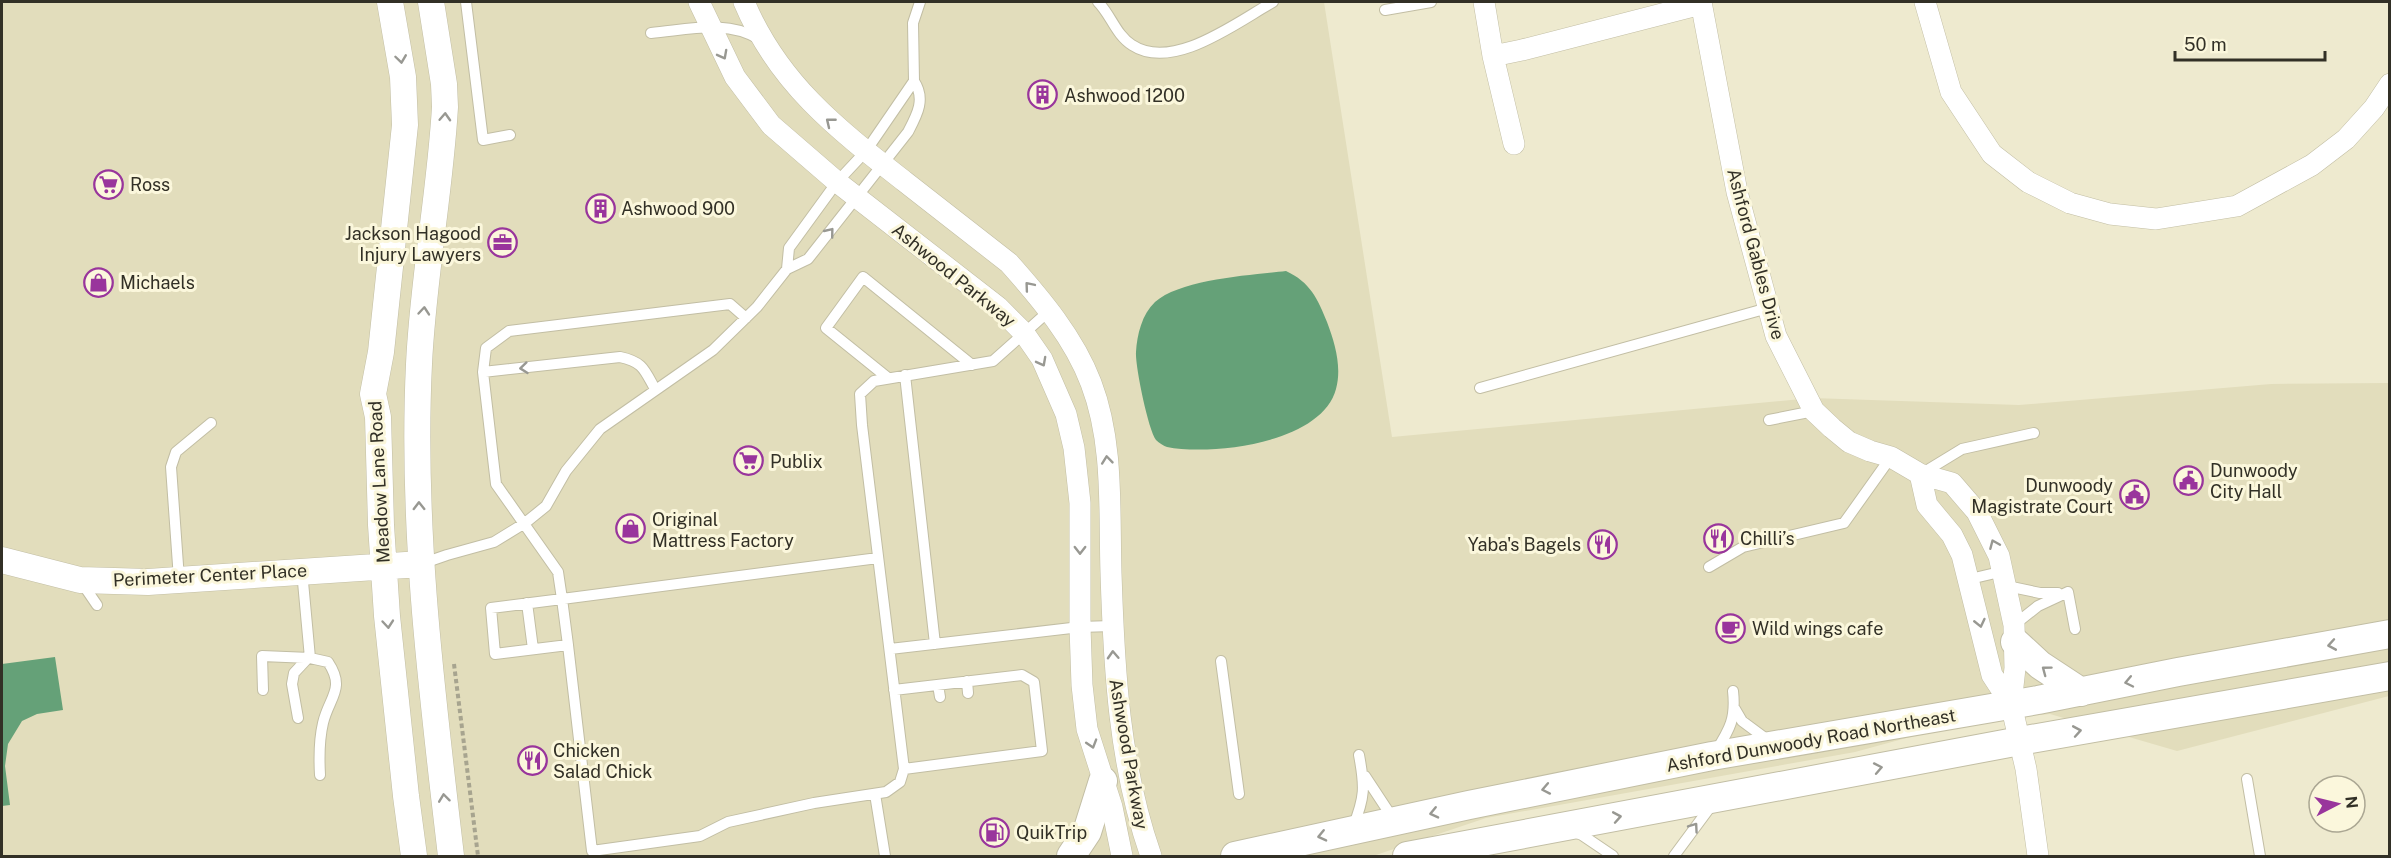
<svg xmlns="http://www.w3.org/2000/svg" width="2391" height="858" font-family="'Public Sans',sans-serif">
  <style>
    .built { fill: #e2ddbc }
    .water { fill: #65a178 }
    .lines { fill: none; stroke-linecap: round; stroke-linejoin: round }
    .service-casing { stroke: #c2bea4; stroke-width: 12 }
    .minor-casing { stroke: #c2bea4; stroke-width: 22 }
    .tertiary-casing { stroke: #c2bea4; stroke-width: 27 }
    .secondary-casing { stroke: #c2bea4; stroke-width: 30 }
    .path { stroke: #a7a48f; stroke-width: 4; stroke-dasharray: 4.5 3; stroke-linecap: butt }
    .service { stroke: #fff; stroke-width: 10 }
    .minor { stroke: #fff; stroke-width: 21 }
    .tertiary { stroke: #fff; stroke-width: 26 }
    .secondary { stroke: #fff; stroke-width: 28 }
    .oneway { stroke: #989892 }
    .labels { text-anchor: middle; dominant-baseline: central; stroke-width: 6; stroke-linejoin: round; paint-order: stroke }
    .poi-label { font-size: 18px; fill: #323026; stroke: #fbf7dc; text-anchor: start }
    .street-label { font-size: 18px; fill: #323026; stroke: #fbf7dc }
  </style>
  <rect width="100%" height="100%" fill="#eeeacf"/>
  <path class="built" d="M2,2H1324L1392,437L1812,398L2019,405L2271,384L2389,383V696L2177,751L2050,714L1965,722L1855,752L1486,818L1373,856H2Z"/>
  <path class="water" d="M1286,271C1310,282 1318,299 1327,322C1335,343 1342,367 1336,389C1322,443 1212,456 1167,447C1164,446 1159,443 1156,440C1148,429 1135,365 1136,352C1137,335 1142,314 1155,302C1181,279 1252,275 1286,271Z
    M55,657L63,710L37,714L22,721L8,744L5,766L10,805L2,806V664Z"/>
  <g class="lines">
    <defs>
      <path id="service" d="M466,2L483,140L510,135
        M1098,2C1111,15 1116,35 1132,45C1173,72 1237,22 1273,2
        M1385,10L1431,2
        M651,33C687,30 727,19 759,39
        M787,269L789,248L837,182L866,151L914,81L913,23L920,2
        M746,318L730,304L509,331L486,348L483,372L496,484L558,572L562,599L878,558
        M483,372L620,357C643,362 644,369 655,389
        M905,375L935,644
        M888,378L826,328L863,277L972,365
        M1480,388L1768,308
        M1769,420L1814,411
        M1921,474L1962,449L2034,433
        M421,564L447,555L494,542L525,523L546,506L566,471L600,429L713,350L757,307L787,269L808,259L908,132C917,115 926,99 914,81
        M1709,567L1743,547L1844,523L1891,457
        M179,579L171,467L176,452L211,423
        M1970,579L2004,571
        M82,583L97,605
        M2007,586L2040,593H2058
        M2068,592L2075,629
        M562,599L568,645L495,654L491,608Z
        M527,603L533,649
        M2014,625L2038,606L2068,592
        M568,645L592,851L700,836L728,822L814,803L886,792L900,782L904,769L862,425L860,394L874,381L993,361L1049,311
        M890,649L1080,627L1112,626
        M310,658L328,662C346,689 329,697 323,723C319,740 319,757 320,775
        M1221,661L1239,794
        M967,681L968,693
        M938,685L940,697
        M263,690L262,656L310,658L302,571
        M894,690L1022,675L1034,682L1042,751L904,769
        M1735,709L1742,721L1769,741
        M298,718L292,684L294,673L308,658
        M1716,751C1730,729 1736,718 1733,691
        M1365,776L1390,814L1397,818
        M2247,779L2260,856
        M875,794L885,856
        M1353,827C1365,797 1365,787 1359,755
        M1574,832L1582,835L1613,856
        M1674,856L1711,806"/>
      <path id="minor" d="M699,2L735,77L771,125L837,182L998,307L1024,333L1042,359L1066,414L1074,448L1080,503V627L1082,685L1087,729L1112,807L1122,856
        M744,2C778,83 836,128 904,181C939,208 974,236 1009,263C1041,299 1074,338 1091,383C1114,443 1109,510 1111,573C1114,669 1119,765 1151,856
        M1484,2L1493,56L1522,50L1701,4
        M1701,2L1737,192L1776,336L1814,411L1832,428L1849,442L1870,451L1891,457L1920,474L1952,483L1977,512L1999,556L2014,625L2015,668L2011,704
        M1925,2L1951,92L1992,154L2028,182L2070,203L2110,214L2156,219L2237,206L2312,165L2346,139L2374,108L2390,84
        M1493,56L1514,144
        M1920,474L1927,505L1952,535L1962,555L1992,675L2011,704L2026,769L2038,856"/>
      <path id="tertiary" d="M390,2L403,77L405,125L381,352L373,394L378,417L381,525L387,616L406,796L414,856
        M431,2L444,84L445,107C440,193 423,278 419,364C411,529 432,693 451,856
        M2,560L80,580L148,582L421,564"/>
      <path id="secondary" d="M2015,642L2040,665L2081,692
        M1071,856L1087,832L1103,781
        M1235,856L1469,805L1712,756L2038,700L2178,672L2390,634
        M1407,856L2020,741L2390,676"/>
    </defs>
    <use href="#service" class="service-casing"/>
    <use href="#minor" class="minor-casing"/>
    <use href="#tertiary" class="tertiary-casing"/>
    <use href="#secondary" class="secondary-casing"/>
    <path class="path" d="M454,664L478,856"/>
    <use href="#service" class="service"/>
    <use href="#minor" class="minor"/>
    <use href="#tertiary" class="tertiary"/>
    <use href="#secondary" class="secondary"/>
  </g>
  <defs><path id="oneway-chevron" d="M-2-3.5L2.5 0L-2 3.5" fill="none" stroke-width="1.6" stroke-linecap="round" stroke-linejoin="round" transform="scale(1.5)"/></defs>
  <g class="oneway">
    <use href="#oneway-chevron" transform="translate(723 55) rotate(62)"/>
    <use href="#oneway-chevron" transform="translate(401 59) rotate(82)"/>
    <use href="#oneway-chevron" transform="translate(445 117) rotate(-87)"/>
    <use href="#oneway-chevron" transform="translate(830 122) rotate(-141)"/>
    <use href="#oneway-chevron" transform="translate(830 232) rotate(-51)"/>
    <use href="#oneway-chevron" transform="translate(1029 286) rotate(-130)"/>
    <use href="#oneway-chevron" transform="translate(424 311) rotate(-85)"/>
    <use href="#oneway-chevron" transform="translate(1042 362) rotate(62)"/>
    <use href="#oneway-chevron" transform="translate(524 368) rotate(174)"/>
    <use href="#oneway-chevron" transform="translate(1107 460) rotate(-96)"/>
    <use href="#oneway-chevron" transform="translate(419 506) rotate(-91)"/>
    <use href="#oneway-chevron" transform="translate(1994 544) rotate(-113)"/>
    <use href="#oneway-chevron" transform="translate(1080 550) rotate(90)"/>
    <use href="#oneway-chevron" transform="translate(1980 623) rotate(77)"/>
    <use href="#oneway-chevron" transform="translate(388 624) rotate(85)"/>
    <use href="#oneway-chevron" transform="translate(2332 645) rotate(170)"/>
    <use href="#oneway-chevron" transform="translate(1113 655) rotate(-93)"/>
    <use href="#oneway-chevron" transform="translate(2046 670) rotate(-143)"/>
    <use href="#oneway-chevron" transform="translate(2129 682) rotate(168)"/>
    <use href="#oneway-chevron" transform="translate(2077 731) rotate(-10)"/>
    <use href="#oneway-chevron" transform="translate(1092 744) rotate(73)"/>
    <use href="#oneway-chevron" transform="translate(1878 768) rotate(-11)"/>
    <use href="#oneway-chevron" transform="translate(1546 789) rotate(169)"/>
    <use href="#oneway-chevron" transform="translate(444 798) rotate(-97)"/>
    <use href="#oneway-chevron" transform="translate(1434 813) rotate(167)"/>
    <use href="#oneway-chevron" transform="translate(1617 817) rotate(-10)"/>
    <use href="#oneway-chevron" transform="translate(1694 827) rotate(-55)"/>
    <use href="#oneway-chevron" transform="translate(1322 836) rotate(167)"/>
  </g>
  <defs>
    <symbol id="building-ring" viewBox="-11 -11 22 22"><circle r="9.5" fill="#fbf7dc" stroke="#99359c" stroke-width="1.5"/><path d="M-4-6H4V6H1V3H-1V6H-4ZM-2.5-4.3h1.7v1.8h-1.7ZM.8-4.3h1.7v1.8H.8ZM-2.5-1h1.7V.8h-1.7ZM.8-1h1.7V.8H.8Z" fill="#99359c"/></symbol>
    <symbol id="supermarket-ring" viewBox="-11 -11 22 22"><circle r="9.5" fill="#fbf7dc" stroke="#99359c" stroke-width="1.5"/><path d="M-6-5.5h2.5l.6 2H6L4.5 2H-2.5L-4.4-4H-6ZM-1.5 3.2a1.3 1.3 0 1 0 .1 0ZM3 3.2a1.3 1.3 0 1 0 .1 0Z" fill="#99359c"/></symbol>
    <symbol id="office-ring" viewBox="-11 -11 22 22"><circle r="9.5" fill="#fbf7dc" stroke="#99359c" stroke-width="1.5"/><path d="M-6-3h4V-5.5h4V-3h4V5H-6ZM-1-4.5V-3h2v-1.5ZM-6 0V1H6V0Z" fill="#99359c"/></symbol>
    <symbol id="shop-ring" viewBox="-11 -11 22 22"><circle r="9.5" fill="#fbf7dc" stroke="#99359c" stroke-width="1.5"/><path d="M-5-2.5h2.3a2.7 3.5 0 0 1 5.4 0H5L5.5 6h-11ZM-1.5-2.5h3a1.5 2.3 0 0 0-3 0Z" fill="#99359c"/></symbol>
    <symbol id="civic-ring" viewBox="-11 -11 22 22"><circle r="9.5" fill="#fbf7dc" stroke="#99359c" stroke-width="1.5"/><path d="M-.6-6.5H3V-4.5H.6V-3L4-1V1h2V6H-6V1h2V-1L-.6-3ZM-1.2 2.5V6h2.4V2.5Z" fill="#99359c"/></symbol>
    <symbol id="restaurant-ring" viewBox="-11 -11 22 22"><circle r="9.5" fill="#fbf7dc" stroke="#99359c" stroke-width="1.5"/><path d="M-5-6h1v4h1v-4h1v4h1v-4h1v5L-1.5 .5V6h-2V.5L-5-1ZM5-6V6H3V1.5H1.5Q1.5-4 5-6Z" fill="#99359c"/></symbol>
    <symbol id="cafe-ring" viewBox="-11 -11 22 22"><circle r="9.5" fill="#fbf7dc" stroke="#99359c" stroke-width="1.5"/><path d="M-5.5-4.5H6V0H3Q3 3.5 0 3.5H-2.5Q-5.5 3.5-5.5 0ZM3-3.2v2h1.7v-2ZM-6 4.5H4V6H-6Z" fill="#99359c"/></symbol>
    <symbol id="fuel-ring" viewBox="-11 -11 22 22"><circle r="9.5" fill="#fbf7dc" stroke="#99359c" stroke-width="1.5"/><path d="M-5.5-6h7V0h2V4h1.3V-2.5L3-4.5l.8-.8L6-3V5H2.5V1h-1V6h-7ZM-4.2-4.7v3.2H.2V-4.7Z" fill="#99359c"/></symbol>
  </defs>
  <g fill-rule="evenodd">
    <use href="#building-ring" x="1026" y="78" width="33" height="33"/>
    <use href="#supermarket-ring" x="92" y="168" width="33" height="33"/>
    <use href="#building-ring" x="584" y="192" width="33" height="33"/>
    <use href="#office-ring" x="486" y="226" width="33" height="33"/>
    <use href="#shop-ring" x="82" y="266" width="33" height="33"/>
    <use href="#supermarket-ring" x="732" y="444" width="33" height="33"/>
    <use href="#civic-ring" x="2172" y="464" width="33" height="33"/>
    <use href="#civic-ring" x="2118" y="478" width="33" height="33"/>
    <use href="#shop-ring" x="614" y="512" width="33" height="33"/>
    <use href="#restaurant-ring" x="1702" y="522" width="33" height="33"/>
    <use href="#restaurant-ring" x="1586" y="528" width="33" height="33"/>
    <use href="#cafe-ring" x="1714" y="612" width="33" height="33"/>
    <use href="#restaurant-ring" x="516" y="744" width="33" height="33"/>
    <use href="#fuel-ring" x="978" y="816" width="33" height="33"/>
  </g>
  <g class="labels">
    <g class="poi-label">
      <text x="1064" y="95">Ashwood 1200</text>
      <text x="130" y="184">Ross</text>
      <text x="621" y="208">Ashwood 900</text>
      <text x="481" y="233" text-anchor="end">Jackson Hagood<tspan x="481" dy="21">Injury Lawyers</tspan></text>
      <text x="120" y="282">Michaels</text>
      <text x="770" y="461">Publix</text>
      <text x="2210" y="470">Dunwoody<tspan x="2210" dy="21">City Hall</tspan></text>
      <text x="2113" y="485" text-anchor="end">Dunwoody<tspan x="2113" dy="21">Magistrate Court</tspan></text>
      <text x="652" y="519">Original<tspan x="652" dy="21">Mattress Factory</tspan></text>
      <text x="1740" y="538">Chilli’s</text>
      <text x="1581" y="544" text-anchor="end">Yaba's Bagels</text>
      <text x="1752" y="628">Wild wings cafe</text>
      <text x="553" y="750">Chicken<tspan x="553" dy="21">Salad Chick</tspan></text>
      <text x="1016" y="832">QuikTrip</text>
    </g>
    <g class="street-label">
      <text transform="translate(1756 254) rotate(75)">Ashford Gables Drive</text>
      <text transform="translate(954 275) rotate(39)">Ashwood Parkway</text>
      <text transform="translate(379 482) rotate(-93)">Meadow Lane Road</text>
      <text transform="translate(210 575) rotate(-3)">Perimeter Center Place</text>
      <text transform="translate(1811 740) rotate(-10)">Ashford Dunwoody Road Northeast</text>
      <text transform="translate(1129 754) rotate(80)">Ashwood Parkway</text>
    </g>
  </g>
  <rect width="2391" height="858" fill="none" stroke="#323026" stroke-width="6"/>
  <g transform="translate(2337 804) rotate(83)"><circle r="28" fill="#fbf7dc" stroke="#aba793" stroke-width="1.5"/>
  <path d="M0-4.5L10 22L0 15L-10 22Z" fill="#99359c"/>
  <text y="-9" font-size="16" font-weight="bold" text-anchor="middle" fill="#323026">N</text>
  </g>
  <path d="M2175 51v9h150v-9" fill="none" stroke="#323026" stroke-width="3"/>
  <text x="2184" y="51" font-size="18" fill="#323026" stroke="#fbf7dc" stroke-width="4.5" paint-order="stroke">50 m</text>
</svg>
